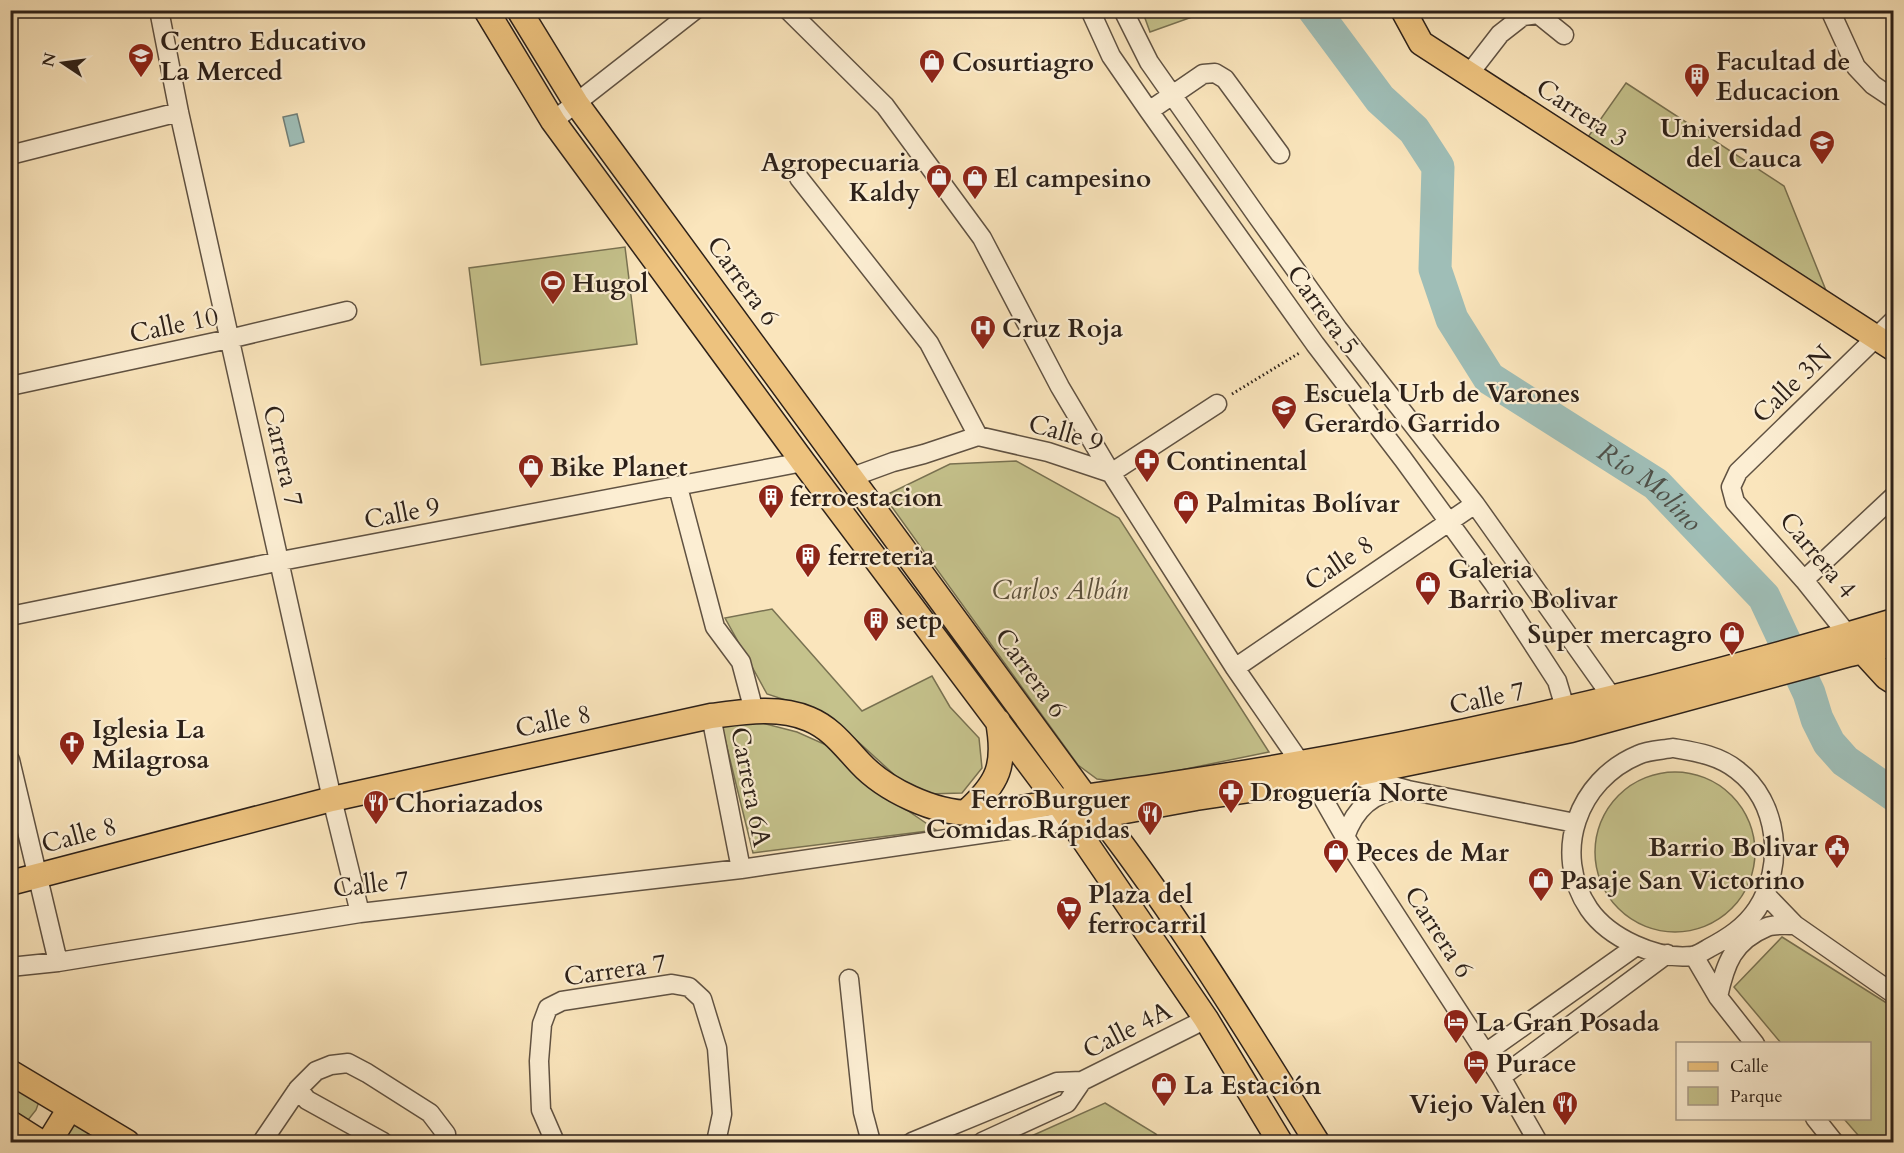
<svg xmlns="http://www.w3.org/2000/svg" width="1904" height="1153" font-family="Cardo,serif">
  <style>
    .green { fill: #c5c28c; stroke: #797252; stroke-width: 1.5 }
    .water { fill: #9fbeb7; stroke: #717f78; stroke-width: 1.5 }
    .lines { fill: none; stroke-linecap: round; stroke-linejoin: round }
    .river { stroke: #9fbeb7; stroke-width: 33 }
    .minor-casing { stroke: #605242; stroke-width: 21 }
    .major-casing { stroke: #2d2119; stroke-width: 27 }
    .path { stroke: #2d2119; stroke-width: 3; stroke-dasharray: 1.5 3; stroke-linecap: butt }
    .minor { stroke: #fceed3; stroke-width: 18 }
    .major { stroke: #edc27e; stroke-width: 24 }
    .labels { text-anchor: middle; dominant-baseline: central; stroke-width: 4.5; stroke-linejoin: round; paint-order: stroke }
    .poi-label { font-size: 26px; font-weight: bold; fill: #2d2119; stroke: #fceed3; text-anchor: start }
    .street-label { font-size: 26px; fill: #2d2119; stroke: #fceed3 }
    .park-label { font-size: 26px; font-style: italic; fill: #5b513c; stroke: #fceed3 }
    .water-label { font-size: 27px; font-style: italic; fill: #4f5048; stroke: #fceed3 }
  </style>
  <rect width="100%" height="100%" fill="#fae5bc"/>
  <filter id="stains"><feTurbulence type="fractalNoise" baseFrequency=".00333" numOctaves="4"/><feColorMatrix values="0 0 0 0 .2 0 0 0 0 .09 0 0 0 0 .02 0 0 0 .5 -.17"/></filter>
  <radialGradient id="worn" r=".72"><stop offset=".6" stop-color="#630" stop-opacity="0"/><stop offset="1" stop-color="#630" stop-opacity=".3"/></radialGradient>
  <path class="green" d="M1142,10H1209V11L1150,32Z
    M1626,83L1784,186L1829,298L1581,147Z
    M625,247L637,344L481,365L469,268Z
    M1016,461L1119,518L1269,752L1122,782L1097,779L1078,765L884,496L950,464Z
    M772,609L862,711L932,676L950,707L979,738L982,768L962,793L928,794L900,780L854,738L816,710L767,694L725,618Z
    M758,722L797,732L833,748L863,780L936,830L753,853L721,723Z
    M1595 852a80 80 0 1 1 160 0a80 80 0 1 1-160 0Z
    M1782,937L1893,1007V1142H1864L1844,1119L1870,1118V1044L1781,1043L1734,987Z
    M11,1080L41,1096L36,1110L28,1120L11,1110Z
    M1105,1103L1156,1134L1161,1142H1018Z
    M74,1123L115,1142H68L62,1139Z"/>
  <path class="water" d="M297,114L304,142L290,146L283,117Z"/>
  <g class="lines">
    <path class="river" id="s1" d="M1314,10L1380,99L1414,130L1438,167L1435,269L1452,319L1489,378L1656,484L1764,597L1809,693L1817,719L1829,743L1845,761L1894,795"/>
    <defs>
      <path id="minor" d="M159,10L179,112L332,799L360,913
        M788,10L885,106L982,238L1060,387L1111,473L1235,668L1313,781L1345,837L1501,1077L1538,1142
        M1090,10L1111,56L1149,111L1315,344L1403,459L1494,584L1557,681L1569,721
        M1123,10L1149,62L1257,216L1338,329L1475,504L1619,707
        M1830,10L1856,67L1873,85L1894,99
        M1469,74L1500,34L1523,16L1538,14L1564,35
        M1149,111L1203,74L1215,73L1225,79L1280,154
        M553,121L695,10
        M10,155L179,112
        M799,178L929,343L978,436
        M10,386L229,339L347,311
        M852,477L893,462L924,454L978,436L1048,452L1111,473L1217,404
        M678,487L715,627L741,662L754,711
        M1804,580L1894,496
        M10,616L281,561L803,462
        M1848,635L1804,580L1735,502L1731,487L1738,472L1894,320
        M1235,668L1475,504
        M711,716L741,869
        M1673,748C1696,752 1718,755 1737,770C1779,802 1785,866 1757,909C1745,927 1728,938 1709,948C1704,951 1698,955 1692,956C1657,960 1609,938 1589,909C1551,853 1578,780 1638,755C1648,750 1662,750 1673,748Z
        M10,760L58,962
        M1356,776L1408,790L1575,823
        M1345,837C1354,811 1371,792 1401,790
        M1766,895L1795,925L1894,994
        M1694,956L1718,997L1755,1044
        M10,967L58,962L360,913L741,869L1071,821
        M849,979L863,1112L871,1142
        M1718,997C1725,964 1733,941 1767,927C1774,924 1786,925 1795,925
        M1484,1054L1635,947
        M1501,1077L1667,954
        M298,1089L307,1100L383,1142
        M1815,1118L1834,1142
        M262,1142L298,1089L316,1071L331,1065L348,1063L367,1073L430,1113L446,1134L443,1142
        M555,1142L541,1110L539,1061L542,1024L548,1008L562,1001L672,984L689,987L702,999L717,1048L722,1114L716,1142
        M912,1142L1057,1082L1082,1081
        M982,1142L1067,1103L1082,1081L1206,1019"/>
      <path id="major" d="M486,10L553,121L803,462L1058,802L1206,1019L1280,1142
        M519,10L576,103L1086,798C1172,906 1244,1025 1317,1142
        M1403,10L1421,43L1894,349
        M1853,641L1886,677L1894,682
        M965,813C999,783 1006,765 998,721
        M1087,818L1196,798L1351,775L1571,730L1850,654L1894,644
        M10,883L332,799L711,716C744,712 778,706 809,719C831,728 844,746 860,763C885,790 934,813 971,813C1001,813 1027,807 1056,802C1099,794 1143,789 1185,782C1425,746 1661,691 1894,621
        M10,1072L127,1142
        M10,1123L40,1142
        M49,1142L70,1108"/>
    </defs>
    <use href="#minor" class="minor-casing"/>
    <use href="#major" class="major-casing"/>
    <path class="path" d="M763,10L770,17
      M1232,394L1301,352"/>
    <use href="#minor" class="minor"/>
    <use href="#major" class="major"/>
  </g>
  <defs>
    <symbol id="school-pin" viewBox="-11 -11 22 30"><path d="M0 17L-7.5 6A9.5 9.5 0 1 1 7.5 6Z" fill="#8f2418" stroke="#fceed3"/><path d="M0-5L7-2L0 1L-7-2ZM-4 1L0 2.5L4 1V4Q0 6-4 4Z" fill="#fff"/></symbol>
    <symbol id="shop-pin" viewBox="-11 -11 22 30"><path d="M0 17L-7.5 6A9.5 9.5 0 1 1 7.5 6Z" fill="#8f2418" stroke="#fceed3"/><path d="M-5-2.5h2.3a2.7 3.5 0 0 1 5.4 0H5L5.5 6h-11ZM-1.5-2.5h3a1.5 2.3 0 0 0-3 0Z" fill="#fff"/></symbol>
    <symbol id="building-pin" viewBox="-11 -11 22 30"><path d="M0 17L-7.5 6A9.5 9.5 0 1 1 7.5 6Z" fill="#8f2418" stroke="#fceed3"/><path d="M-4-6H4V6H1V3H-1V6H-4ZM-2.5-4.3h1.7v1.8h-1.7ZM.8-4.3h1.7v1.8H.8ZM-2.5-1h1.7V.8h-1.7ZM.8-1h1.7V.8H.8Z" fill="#fff"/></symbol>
    <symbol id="university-pin" viewBox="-11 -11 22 30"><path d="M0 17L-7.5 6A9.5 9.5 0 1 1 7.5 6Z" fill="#8f2418" stroke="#fceed3"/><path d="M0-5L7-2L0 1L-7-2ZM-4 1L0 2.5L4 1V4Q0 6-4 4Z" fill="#fff"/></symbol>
    <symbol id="stadium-pin" viewBox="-11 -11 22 30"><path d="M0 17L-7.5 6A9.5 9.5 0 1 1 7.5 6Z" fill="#8f2418" stroke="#fceed3"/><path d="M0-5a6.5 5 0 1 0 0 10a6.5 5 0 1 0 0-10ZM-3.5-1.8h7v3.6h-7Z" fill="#fff"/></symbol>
    <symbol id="hospital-pin" viewBox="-11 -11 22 30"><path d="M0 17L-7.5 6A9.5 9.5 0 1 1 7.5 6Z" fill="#8f2418" stroke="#fceed3"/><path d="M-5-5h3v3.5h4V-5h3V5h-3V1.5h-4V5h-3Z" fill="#fff"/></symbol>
    <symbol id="pharmacy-pin" viewBox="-11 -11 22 30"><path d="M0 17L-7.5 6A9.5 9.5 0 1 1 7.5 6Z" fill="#8f2418" stroke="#fceed3"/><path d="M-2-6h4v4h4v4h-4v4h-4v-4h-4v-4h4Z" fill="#fff"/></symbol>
    <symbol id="church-pin" viewBox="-11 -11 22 30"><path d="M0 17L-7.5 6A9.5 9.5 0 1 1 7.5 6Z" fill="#8f2418" stroke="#fceed3"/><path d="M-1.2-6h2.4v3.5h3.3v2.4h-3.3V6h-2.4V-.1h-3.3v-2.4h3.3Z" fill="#fff"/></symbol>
    <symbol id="restaurant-pin" viewBox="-11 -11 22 30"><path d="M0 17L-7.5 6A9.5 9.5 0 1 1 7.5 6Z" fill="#8f2418" stroke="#fceed3"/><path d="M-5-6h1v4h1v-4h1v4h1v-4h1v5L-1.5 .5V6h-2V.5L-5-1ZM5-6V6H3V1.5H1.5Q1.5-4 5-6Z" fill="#fff"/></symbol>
    <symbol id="civic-pin" viewBox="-11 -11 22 30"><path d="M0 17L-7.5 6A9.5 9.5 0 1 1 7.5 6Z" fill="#8f2418" stroke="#fceed3"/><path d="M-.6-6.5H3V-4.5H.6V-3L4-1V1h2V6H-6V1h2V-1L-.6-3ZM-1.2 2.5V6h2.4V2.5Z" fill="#fff"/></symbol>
    <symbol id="supermarket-pin" viewBox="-11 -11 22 30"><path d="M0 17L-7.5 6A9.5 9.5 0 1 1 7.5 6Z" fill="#8f2418" stroke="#fceed3"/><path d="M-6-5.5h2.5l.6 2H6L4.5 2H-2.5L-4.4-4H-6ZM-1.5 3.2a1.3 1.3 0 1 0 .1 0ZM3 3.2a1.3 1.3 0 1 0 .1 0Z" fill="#fff"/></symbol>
    <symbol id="hotel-pin" viewBox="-11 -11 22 30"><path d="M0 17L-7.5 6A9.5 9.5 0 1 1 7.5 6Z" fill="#8f2418" stroke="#fceed3"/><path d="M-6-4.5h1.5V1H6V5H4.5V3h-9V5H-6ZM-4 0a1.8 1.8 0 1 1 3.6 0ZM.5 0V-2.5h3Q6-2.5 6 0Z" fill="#fff"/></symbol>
  </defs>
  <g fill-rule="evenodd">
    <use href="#school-pin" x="126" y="41" width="30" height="40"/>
    <use href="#shop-pin" x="917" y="47" width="30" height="40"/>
    <use href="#building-pin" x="1682" y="61" width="30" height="40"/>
    <use href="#university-pin" x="1807" y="128" width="30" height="40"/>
    <use href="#shop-pin" x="924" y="162" width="30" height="40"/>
    <use href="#shop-pin" x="960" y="163" width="30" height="40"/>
    <use href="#stadium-pin" x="538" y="268" width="30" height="40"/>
    <use href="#hospital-pin" x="968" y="313" width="30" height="40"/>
    <use href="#school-pin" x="1269" y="393" width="30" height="40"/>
    <use href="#pharmacy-pin" x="1132" y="446" width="30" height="40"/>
    <use href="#shop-pin" x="516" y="452" width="30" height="40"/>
    <use href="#building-pin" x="756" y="482" width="30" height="40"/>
    <use href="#shop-pin" x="1171" y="488" width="30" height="40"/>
    <use href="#building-pin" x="793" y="541" width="30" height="40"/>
    <use href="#shop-pin" x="1413" y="569" width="30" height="40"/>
    <use href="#building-pin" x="861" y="605" width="30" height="40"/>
    <use href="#shop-pin" x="1717" y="619" width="30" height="40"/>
    <use href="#church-pin" x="57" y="729" width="30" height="40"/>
    <use href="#pharmacy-pin" x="1216" y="777" width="30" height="40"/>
    <use href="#restaurant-pin" x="361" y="788" width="30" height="40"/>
    <use href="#restaurant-pin" x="1135" y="799" width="30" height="40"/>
    <use href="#civic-pin" x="1822" y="832" width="30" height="40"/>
    <use href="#shop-pin" x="1321" y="837" width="30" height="40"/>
    <use href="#shop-pin" x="1526" y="865" width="30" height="40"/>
    <use href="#supermarket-pin" x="1054" y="894" width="30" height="40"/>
    <use href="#hotel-pin" x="1441" y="1007" width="30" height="40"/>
    <use href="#hotel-pin" x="1461" y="1048" width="30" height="40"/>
    <use href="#shop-pin" x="1149" y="1070" width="30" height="40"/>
    <use href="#restaurant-pin" x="1550" y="1089" width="30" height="40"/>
  </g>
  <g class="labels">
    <g class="poi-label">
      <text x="160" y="41">Centro Educativo<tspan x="160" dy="30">La Merced</tspan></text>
      <text x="1716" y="61">Facultad de<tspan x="1716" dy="30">Educacion</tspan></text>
      <text x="952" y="62">Cosurtiagro</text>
      <text x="1802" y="128" text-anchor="end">Universidad<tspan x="1802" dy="30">del Cauca</tspan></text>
      <text x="920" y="162" text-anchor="end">Agropecuaria<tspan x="920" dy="30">Kaldy</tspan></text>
      <text x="994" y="178">El campesino</text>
      <text x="572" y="283">Hugol</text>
      <text x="1002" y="328">Cruz Roja</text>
      <text x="1304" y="393">Escuela Urb de Varones<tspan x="1304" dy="30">Gerardo Garrido</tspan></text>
      <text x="1166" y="461">Continental</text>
      <text x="550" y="467">Bike Planet</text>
      <text x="790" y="497">ferroestacion</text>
      <text x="1206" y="503">Palmitas Bolívar</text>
      <text x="828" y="556">ferreteria</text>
      <text x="1448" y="569">Galeria<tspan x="1448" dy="30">Barrio Bolivar</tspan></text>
      <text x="896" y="620">setp</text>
      <text x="1712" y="634" text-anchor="end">Super mercagro</text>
      <text x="92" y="729">Iglesia La<tspan x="92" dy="30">Milagrosa</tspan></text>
      <text x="1250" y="792">Droguería Norte</text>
      <text x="1130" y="799" text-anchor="end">FerroBurguer<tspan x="1130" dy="30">Comidas Rápidas</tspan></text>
      <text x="395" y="803">Choriazados</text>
      <text x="1818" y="847" text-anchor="end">Barrio Bolivar</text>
      <text x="1356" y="852">Peces de Mar</text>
      <text x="1560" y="880">Pasaje San Victorino</text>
      <text x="1088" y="894">Plaza del<tspan x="1088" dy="30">ferrocarril</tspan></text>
      <text x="1476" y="1022">La Gran Posada</text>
      <text x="1496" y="1063">Purace</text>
      <text x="1184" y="1085">La Estación</text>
      <text x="1546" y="1104" text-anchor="end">Viejo Valen</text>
    </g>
    <g class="street-label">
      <text transform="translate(1582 113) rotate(33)">Carrera 3</text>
      <text transform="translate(743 281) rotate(54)">Carrera 6</text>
      <text transform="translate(1323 310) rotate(54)">Carrera 5</text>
      <text transform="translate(174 325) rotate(-12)">Calle 10</text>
      <text transform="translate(1792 384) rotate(-44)">Calle 3N</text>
      <text transform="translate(1066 433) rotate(16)">Calle 9</text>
      <text transform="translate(283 456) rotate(77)">Carrera 7</text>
      <text transform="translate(402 513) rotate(-11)">Calle 9</text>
      <text transform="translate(1818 555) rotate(50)">Carrera 4</text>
      <text transform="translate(1339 563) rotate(-34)">Calle 8</text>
      <text transform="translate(1031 673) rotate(54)">Carrera 6</text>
      <text transform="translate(1487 698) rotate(-12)">Calle 7</text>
      <text transform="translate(553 721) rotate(-12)">Calle 8</text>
      <text transform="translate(751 787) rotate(79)">Carrera 6A</text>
      <text transform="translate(79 835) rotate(-15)">Calle 8</text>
      <text transform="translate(371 884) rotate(-7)">Calle 7</text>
      <text transform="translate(1439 932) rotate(57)">Carrera 6</text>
      <text transform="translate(615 970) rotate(-8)">Carrera 7</text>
      <text transform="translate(1127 1030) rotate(-27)">Calle 4A</text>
    </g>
    <g class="park-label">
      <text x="1060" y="590">Carlos Albán</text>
    </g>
    <g class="water-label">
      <text stroke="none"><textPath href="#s1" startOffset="620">Río Molino</textPath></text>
    </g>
  </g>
  <rect width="1904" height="1153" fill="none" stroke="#fae5bc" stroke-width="36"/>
  <rect x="12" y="12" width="1880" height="1129" fill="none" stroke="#2d2119" stroke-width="3"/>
  <rect x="18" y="18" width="1868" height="1117" fill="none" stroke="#2d2119" stroke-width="1.5"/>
  <rect x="1676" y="1042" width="195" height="78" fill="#fceed3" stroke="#a99c89" stroke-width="1.5"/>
  <rect x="1688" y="1062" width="30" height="9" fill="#edc27e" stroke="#a99c89" stroke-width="1.5"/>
  <text x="1730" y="1072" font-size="18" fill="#2d2119">Calle</text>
  <rect x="1688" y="1087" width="30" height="18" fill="#c5c28c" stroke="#a99c89" stroke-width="1.5"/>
  <text x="1730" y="1102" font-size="18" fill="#2d2119">Parque</text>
  <g transform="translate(63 63) rotate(283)" stroke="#fceed3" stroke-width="4.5" paint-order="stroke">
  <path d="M0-4.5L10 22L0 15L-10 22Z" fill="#2d2119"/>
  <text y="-9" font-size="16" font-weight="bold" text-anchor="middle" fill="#2d2119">N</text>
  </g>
  <rect width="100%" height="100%" filter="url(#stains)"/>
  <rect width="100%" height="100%" fill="url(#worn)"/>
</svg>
